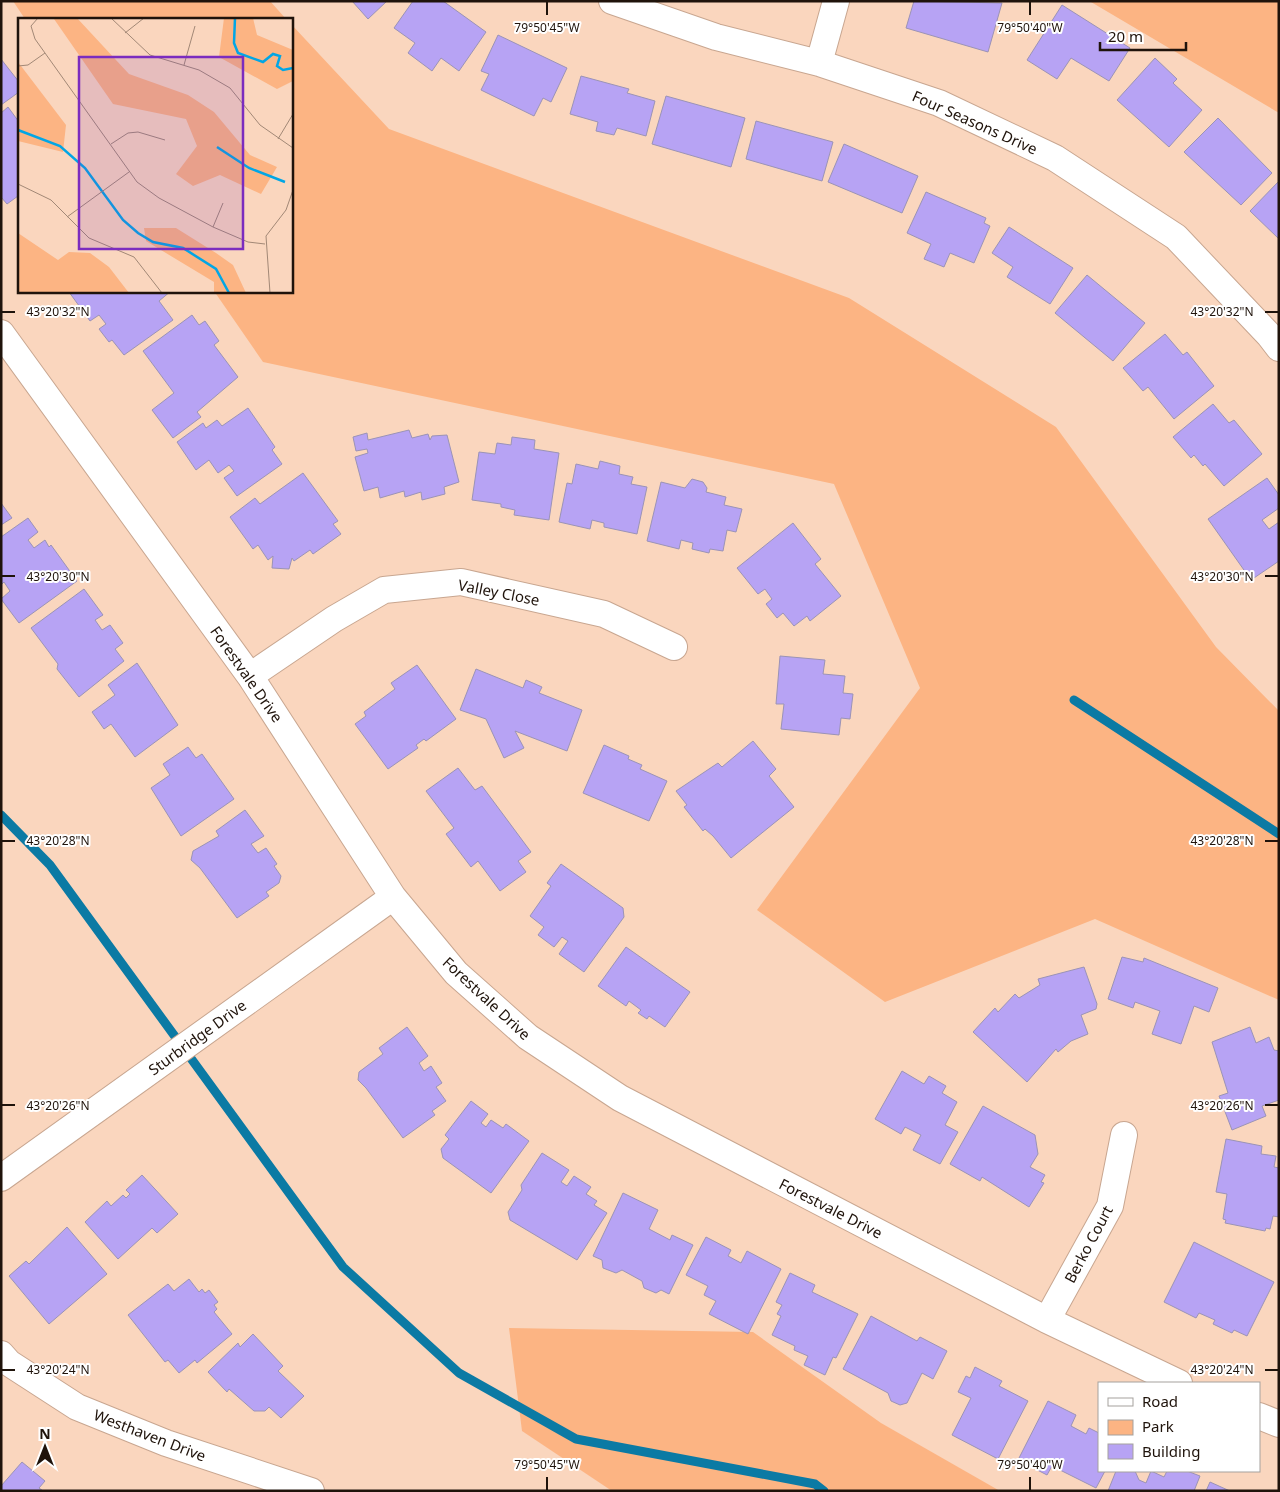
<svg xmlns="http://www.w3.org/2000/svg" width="1280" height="1492" font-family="'Noto Sans',sans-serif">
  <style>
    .green { fill: #fcb483 }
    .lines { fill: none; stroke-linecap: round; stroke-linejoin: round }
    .stream { stroke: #0b7aa4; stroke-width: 9 }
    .building { fill: #b7a3f4; stroke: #9b93b6 }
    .minor-casing { stroke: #c8a690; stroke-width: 28 }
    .minor { stroke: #fff; stroke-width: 26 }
    .ticks { fill: none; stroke: #1f130b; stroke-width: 2 }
    .labels { text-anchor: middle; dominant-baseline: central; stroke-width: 4; stroke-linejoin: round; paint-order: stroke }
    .street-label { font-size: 15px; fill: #1f130b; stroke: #fff }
    .inset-river { fill: none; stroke: #02a6e5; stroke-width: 2.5 }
    .inset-road { fill: none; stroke: #a28876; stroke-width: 1 }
    .view { fill: #7b2cbf; fill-opacity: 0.15; stroke: #7b2cbf; stroke-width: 2.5 }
    .inset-edge { fill: none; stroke: #1f130b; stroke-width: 2.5 }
    .ticks-label { font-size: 12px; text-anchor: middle; fill: #1f130b; stroke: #fff; stroke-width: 4; stroke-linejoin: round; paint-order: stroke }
  </style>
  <rect width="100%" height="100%" fill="#fad6be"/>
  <path class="green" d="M13,1H270L286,19H25Z
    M1279,1V113L1091,2L1092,1Z
    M291,24L389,129L849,298L1056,427L1216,647L1279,711V1000L1095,919L885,1002L757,910L920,688L834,484L263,362L214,291H291Z
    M509,1328L753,1332L881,1423L1000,1491H612L522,1431Z"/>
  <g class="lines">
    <path class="stream" d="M1074,700L1279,834
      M1,815L50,865L343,1267L459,1373L576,1439L815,1484L824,1491"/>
  </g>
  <path class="building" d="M352,1H387L368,19Z
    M413,1H443L486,32L459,71L441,58L432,71L408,53L415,43L394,28Z
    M914,1L1002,3L988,52L906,28Z
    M1062,5L1130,48L1109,81L1071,58L1057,79L1027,60Z
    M498,35L567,68L551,102L543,98L534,116L481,90L489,74L481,71Z
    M1155,58L1177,79L1173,83L1202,110L1169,147L1117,100Z
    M1,59L19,82V92L1,105Z
    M581,76L629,89L627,93L655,101L646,136L617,128L614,135L596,131L598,122L570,114Z
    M666,96L745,118L731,167L652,144Z
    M8,107L19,122V198L18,196L7,204L1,197V113Z
    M1218,118L1272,173L1241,205L1184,152Z
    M756,121L833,142L822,181L746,159Z
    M844,144L918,176L902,213L828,182Z
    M1279,181V239L1250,211Z
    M926,192L986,218L984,223L990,226L974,263L950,253L944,267L924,259L931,244L907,233Z
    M1009,227L1073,268L1050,304L1007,277L1013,267L992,253Z
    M1087,275L1145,323L1113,361L1055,313Z
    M71,291H171L159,301L173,320L124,355L112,340L109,342L99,329L106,324L99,315L90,321L69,292Z
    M192,315L199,325L205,321L219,341L214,345L238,377L197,412L201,417L173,438L152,410L174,393L143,351Z
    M1165,334L1183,355L1187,352L1214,386L1174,419L1148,387L1143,391L1123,368Z
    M1213,404L1229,423L1234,420L1262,454L1224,486L1205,464L1203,466L1194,455L1191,458L1173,437Z
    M248,408L275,447L272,450L282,464L237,496L224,478L234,471L229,465L218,473L209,460L196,470L177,442L203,423L206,428L217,420L222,426Z
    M409,430L412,438L428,434L430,440L432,436L447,435L459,482L444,487L445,494L422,500L421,492L405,497L404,491L380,498L378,487L364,491L355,457L368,453L367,449L356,451L353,437L367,433L368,440Z
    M512,437L535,440L534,449L559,453L549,520L514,515L515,510L501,507V504L472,500L479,452L495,454L497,443L511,445Z
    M600,461L620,466L619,474L633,477L631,484L647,487L637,534L604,527V523L592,520L590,529L559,522L567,483L572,484L576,464L598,469Z
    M303,473L338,521L333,524L341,534L313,554L310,550L294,561L292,558L289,569L272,568L273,556L268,560L258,545L253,549L230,517L255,498L260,504Z
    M1267,478L1279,495V508L1262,520L1269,529L1279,522V561L1251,580L1208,519Z
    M692,479L703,482L707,488L706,492L726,497L724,505L742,509L736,532L727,530L723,551L710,549L709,553L692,549L693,543L681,540L679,549L647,541L661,482L685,488Z
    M1,503L12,518L1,525Z
    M28,518L38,532L28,540L34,548L45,540L49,547L51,545L77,581L19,623L1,599L10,591L4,582L1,585V537Z
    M793,523L821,559L815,564L841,596L810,621L807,616L794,626L783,613L777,618L766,604L772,599L765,589L758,594L737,568Z
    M84,589L103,615L95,620L102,630L110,625L123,643L115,649L124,661L79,697L57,669L58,664L31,628Z
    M780,656L825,660L823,674L845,676L843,693L853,694L850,719L841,718L839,735L781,729L784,704H776Z
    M137,663L178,725L135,757L111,724L104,729L92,712L115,695L108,685Z
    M417,665L456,719L426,741L424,739L416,745L418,748L388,769L355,724L366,716L364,712L395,689L391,683Z
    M476,669L523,688L526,680L542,687L539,693L582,710L567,751L515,731L524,748L504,758L486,719L460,710Z
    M753,741L776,769L769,776L794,807L731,858L713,836L705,829L703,831L684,807L687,805L676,791L718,763L722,767Z
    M604,745L629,756L628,759L642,765L640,769L667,781L649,821L583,793Z
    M188,747L196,758L202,754L234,799L181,836L151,788L170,775L163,764Z
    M458,768L475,790L482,786L531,852L518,861L526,872L500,891L478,861L471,867L446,834L454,828L426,791Z
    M245,810L264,836L251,844L258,853L266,848L277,864L274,866L281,876L279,883L266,892L269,896L237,918L200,868L191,860L193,851L219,836L216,831Z
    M561,864L623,908L624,917L584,972L559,954L568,941L562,937L554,947L538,935L544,927L530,916L551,886L547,883Z
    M626,947L690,992L665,1027L649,1016L647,1019L638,1013L641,1010L629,1001L626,1006L598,986Z
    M1122,957L1143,962L1144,958L1218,988L1209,1012L1194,1006L1181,1044L1152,1034L1160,1011L1135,1002L1133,1008L1108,999Z
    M1084,967L1097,1004L1096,1009L1081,1015L1088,1034L1071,1041L1058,1052L1056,1049L1027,1082L973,1032L995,1008L998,1012L1015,994L1019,998L1040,985L1038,979Z
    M407,1027L428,1056L419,1063L424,1071L431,1066L442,1083L436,1087L446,1101L432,1111L435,1115L403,1138L366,1088L358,1080L359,1072L383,1054L379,1048Z
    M1250,1027L1256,1043L1269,1037L1274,1050L1279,1051V1100L1262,1106L1266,1116L1232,1130L1219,1096L1228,1093L1212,1042Z
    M902,1071L924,1084L929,1076L946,1086L942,1093L957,1102L945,1125L958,1132L940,1164L913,1150L921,1135L905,1127L901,1134L875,1119Z
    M471,1101L488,1114L481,1123L486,1127L491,1120L503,1128L506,1124L529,1141L491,1193L443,1158L441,1149L449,1139L445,1135Z
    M983,1106L1035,1135L1038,1154L1030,1167L1045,1175L1041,1182L1044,1183L1029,1207L982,1177L980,1181L950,1164Z
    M1226,1139L1262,1146L1261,1154L1276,1156L1274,1167L1279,1168V1217L1273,1216L1270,1229L1266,1228L1265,1231L1225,1223L1226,1220L1223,1219L1227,1194L1216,1192Z
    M542,1153L569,1170L561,1182L567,1186L574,1176L591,1187L586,1194L597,1201L594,1205L607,1213L577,1260L510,1220L508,1212L522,1190L521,1185Z
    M142,1175L178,1214L157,1233L152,1228L118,1259L85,1222L107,1201L111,1206L123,1195L126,1198L130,1194L126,1190Z
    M623,1193L658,1210L649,1229L670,1240L672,1235L693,1245L669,1294L661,1290L656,1293L644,1288L642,1281L622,1270L616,1273L603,1268L602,1260L593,1256Z
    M67,1227L107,1274L49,1324L9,1276L26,1261L29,1264Z
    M706,1237L731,1250L728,1256L741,1263L747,1251L781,1269L748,1334L709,1314L716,1301L704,1295L708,1286L686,1275Z
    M1194,1242L1274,1282L1247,1336L1234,1330L1232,1333L1213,1324L1215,1320L1199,1313L1196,1318L1164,1302Z
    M790,1273L815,1285L812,1292L858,1314L836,1358L833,1357L825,1375L804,1365L808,1356L794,1350L795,1346L772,1335L781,1316L777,1314L782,1305L776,1302Z
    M189,1279L199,1292L202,1289L205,1293L209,1290L218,1302L214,1305L217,1309L214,1312L232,1334L197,1363L195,1360L179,1373L168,1360L165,1362L128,1315L168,1284L174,1291Z
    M871,1316L917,1341L920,1337L947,1351L933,1379L922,1373L907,1403L900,1405L891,1401L888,1393L843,1369Z
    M253,1334L283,1366L278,1371L304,1396L281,1418L269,1407L265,1411H254L229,1389L227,1392L208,1372L238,1343L240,1347Z
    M975,1367L1002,1381L999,1386L1028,1401L998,1459L952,1435L971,1398L958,1392L966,1376L970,1378Z
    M1048,1401L1076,1415L1071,1426L1086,1434L1089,1428L1099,1433V1471H1105L1096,1488L1052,1466L1047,1475L1018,1460Z
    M22,1462L45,1481L39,1488L43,1491H1V1486Z
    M1116,1471H1135L1139,1480L1146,1483L1151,1471L1164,1477L1167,1471H1187L1200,1476L1194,1491H1108Z
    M1210,1482L1230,1491H1206Z"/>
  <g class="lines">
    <defs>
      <path id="minor" d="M612,1L716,37L819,63L939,103L1055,158L1176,237L1269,335L1279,348
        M819,63L836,1
        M1,333L250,676L393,897L456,973L528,1037L620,1098L1047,1320L1179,1383
        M250,676L334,619L384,590L461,582L604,614L674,647
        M1,1178L393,897
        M1047,1320L1110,1206L1124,1135
        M1,1354L9,1363L77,1407L166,1443L311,1491
        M1259,1416L1279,1424"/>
    </defs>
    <use href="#minor" class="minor-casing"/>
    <use href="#minor" class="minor"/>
  </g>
  <path class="ticks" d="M547,2V15M1030,2V15M2,312H15M1265,312H1278M2,576H15M1265,576H1278M2,841H15M1265,841H1278M2,1105H15M1265,1105H1278M2,1370H15M1265,1370H1278M547,1477V1490M1030,1477V1490"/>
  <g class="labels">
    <g class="street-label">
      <text transform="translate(975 122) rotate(24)">Four Seasons Drive</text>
      <text transform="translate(499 592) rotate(11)">Valley Close</text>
      <text transform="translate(247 674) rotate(55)">Forestvale Drive</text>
      <text transform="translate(487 998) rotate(43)">Forestvale Drive</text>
      <text transform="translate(197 1037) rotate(-36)">Sturbridge Drive</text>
      <text transform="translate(831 1208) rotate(27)">Forestvale Drive</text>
      <text transform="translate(1088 1244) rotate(-62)">Berko Court</text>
      <text transform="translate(150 1435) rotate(21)">Westhaven Drive</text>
    </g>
  </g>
  <g transform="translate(18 18)">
    <rect width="275" height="275" fill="#fad6be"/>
    <path d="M59,0L111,56L170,77L196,94L232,137L259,149L243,176L202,157L175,168L158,156L179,128L168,101L95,86L36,1ZM206,0H235L239,17L275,32V63L259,71L201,39ZM0,44L48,107L45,134L0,123ZM126,210H158L198,235L215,247L228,275H196V264L128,223ZM0,215L40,242L51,234L72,235L91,249L111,275H0Z" fill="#fcb483"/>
    <path class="inset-river" d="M217,0L216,25L220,35L245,44L255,36L262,38L259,48L265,52L275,50M0,112L42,128L67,150L105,202L120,215L135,224L165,230L198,251L211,275M199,129L231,150L267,164"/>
    <path class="inset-road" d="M20,0L13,8L17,21L119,164L141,180L195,209L230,224L247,226M93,0L132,37L181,52L212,70L242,107L275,130M107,15L126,0M166,47L177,8M0,48L10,47L27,35M260,121L275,96M93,126L110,115L120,114L147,122M0,166L33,182L71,220L116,239L144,275M49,199L111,154M195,209L205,185M252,275L248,218L268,192L275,172"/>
    <path class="view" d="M61,39H225V231H61Z"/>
    <rect width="275" height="275" class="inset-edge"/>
  </g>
  <g class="ticks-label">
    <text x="547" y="32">79°50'45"W</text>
    <text x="1030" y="32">79°50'40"W</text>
    <text x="58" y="316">43°20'32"N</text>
    <text x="1222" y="316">43°20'32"N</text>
    <text x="58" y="581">43°20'30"N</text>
    <text x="1222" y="581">43°20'30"N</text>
    <text x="58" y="845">43°20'28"N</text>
    <text x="1222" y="845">43°20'28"N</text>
    <text x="58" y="1110">43°20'26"N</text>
    <text x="1222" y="1110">43°20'26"N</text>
    <text x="58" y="1374">43°20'24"N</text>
    <text x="1222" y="1374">43°20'24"N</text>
    <text x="547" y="1469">79°50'45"W</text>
    <text x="1030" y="1469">79°50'40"W</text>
  </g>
  <rect width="1280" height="1492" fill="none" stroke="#1f130b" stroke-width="5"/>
  <rect x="1098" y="1382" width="162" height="90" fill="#ffffff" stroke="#a5a19d"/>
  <rect x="1108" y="1398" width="25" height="8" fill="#ffffff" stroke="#a5a19d"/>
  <text x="1142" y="1407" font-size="15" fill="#1f130b">Road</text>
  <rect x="1108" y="1420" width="25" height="15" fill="#fcb483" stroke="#a5a19d"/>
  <text x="1142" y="1432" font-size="15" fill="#1f130b">Park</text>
  <rect x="1108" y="1444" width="25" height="15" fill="#b7a3f4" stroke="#a5a19d"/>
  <text x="1142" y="1457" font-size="15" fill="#1f130b">Building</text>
  <g transform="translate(45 1447)" stroke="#ffffff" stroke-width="4" paint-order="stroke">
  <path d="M0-4L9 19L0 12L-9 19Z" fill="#1f130b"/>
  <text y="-8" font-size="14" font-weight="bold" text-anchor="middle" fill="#1f130b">N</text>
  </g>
  <path d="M1100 42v8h86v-8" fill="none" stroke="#1f130b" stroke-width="2.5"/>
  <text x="1108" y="42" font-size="15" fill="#1f130b" stroke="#ffffff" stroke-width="4" paint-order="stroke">20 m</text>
</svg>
